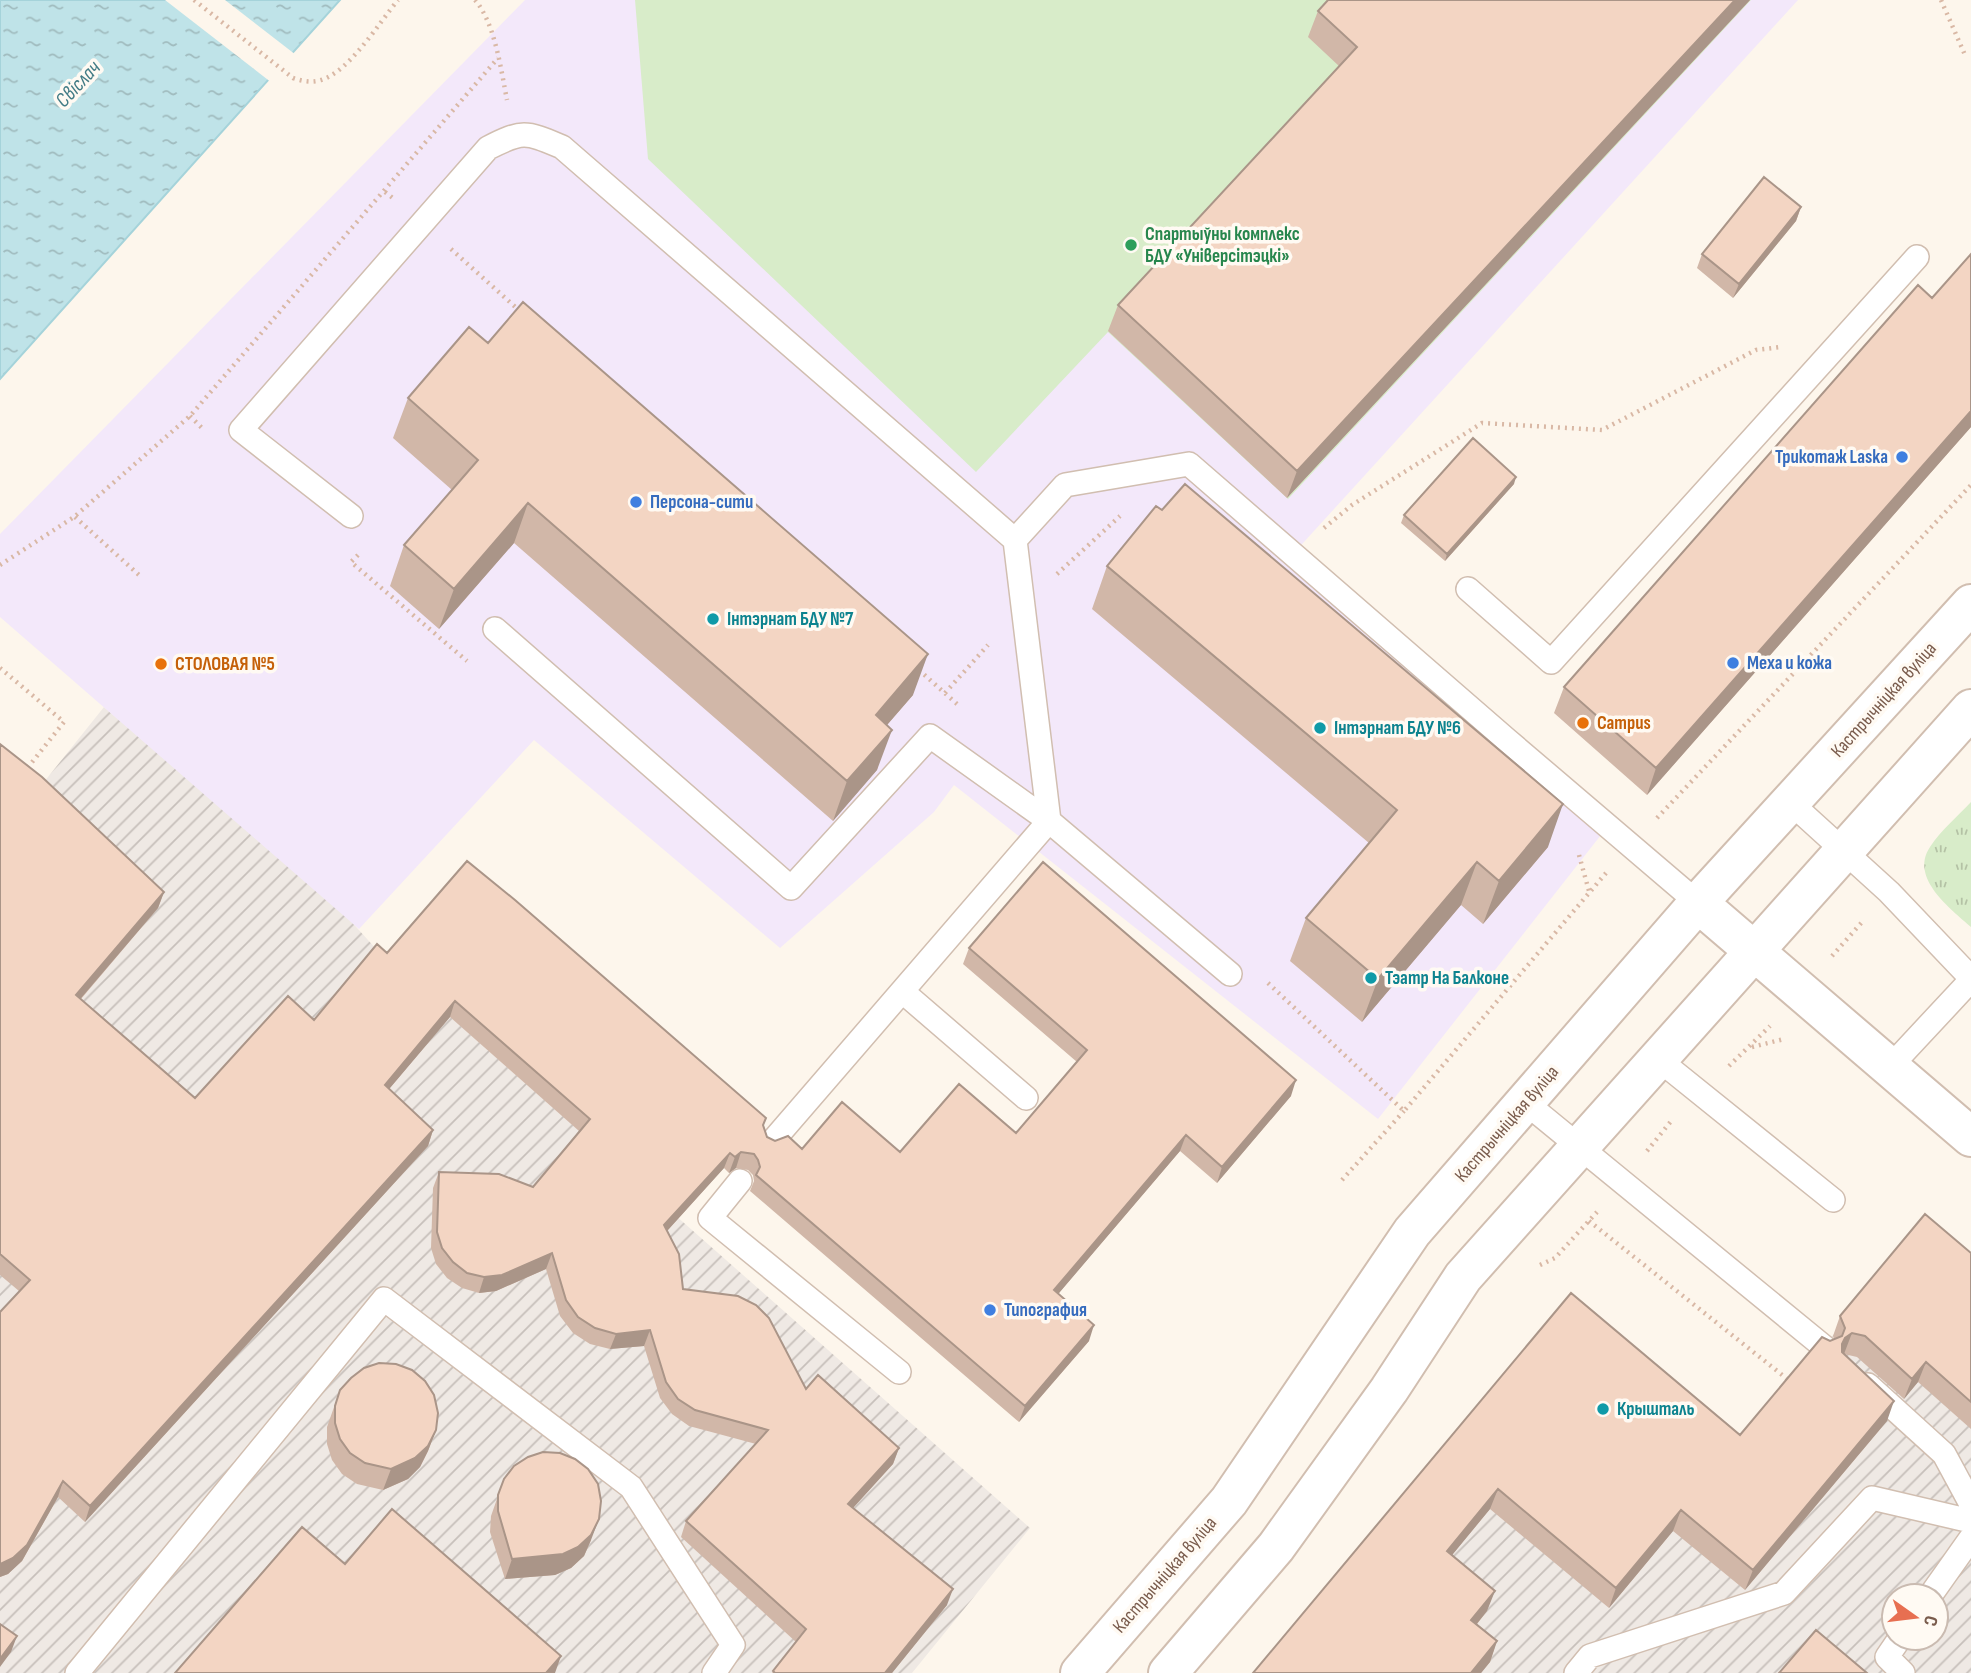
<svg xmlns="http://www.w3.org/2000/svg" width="1971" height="1673" font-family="'Sofia Sans Condensed',sans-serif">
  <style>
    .industrial { fill: url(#industrial-furrows); fill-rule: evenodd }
    .education { fill: #f3e8fa }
    .grass { fill: url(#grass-tufts) }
    .green { fill: #d8ecc9 }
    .water { fill: url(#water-ripples); stroke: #a5d3da; stroke-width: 2 }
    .pier { fill: #fdf6ec }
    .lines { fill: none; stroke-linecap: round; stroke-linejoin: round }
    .service-casing { stroke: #d1beb0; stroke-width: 26 }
    .minor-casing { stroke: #d1beb0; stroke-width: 42 }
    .path { stroke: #d9b8a5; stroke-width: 4.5; stroke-dasharray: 2 5; stroke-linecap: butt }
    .service { stroke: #fff; stroke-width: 23 }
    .minor { stroke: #fff; stroke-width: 38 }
    .wall { fill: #d1b7a8 }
    .shaded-wall { fill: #aa9588 }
    .building { fill: #f3d5c3; stroke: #aa9588; stroke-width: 2 }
    .leisure-dot { fill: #2e9e5b; stroke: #fffaf3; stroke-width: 2.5 }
    .shop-dot { fill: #3f7fe0; stroke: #fffaf3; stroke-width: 2.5 }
    .culture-dot { fill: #0f9aa8; stroke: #fffaf3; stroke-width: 2.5 }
    .food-dot { fill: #e8710a; stroke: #fffaf3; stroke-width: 2.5 }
    .labels { text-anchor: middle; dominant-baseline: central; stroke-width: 7; stroke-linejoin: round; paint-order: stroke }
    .leisure-label { font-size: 19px; font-weight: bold; fill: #27864d; stroke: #fffaf3; text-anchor: start }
    .shop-label { font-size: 19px; font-weight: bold; fill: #366cbe; stroke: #fffaf3; text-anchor: start }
    .culture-label { font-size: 19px; font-weight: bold; fill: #0d838f; stroke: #fffaf3; text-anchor: start }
    .food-label { font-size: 19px; font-weight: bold; fill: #c56008; stroke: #fffaf3; text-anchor: start }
    .street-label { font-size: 19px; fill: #7a5c4d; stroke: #fffaf3 }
    .water-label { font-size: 21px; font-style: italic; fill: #437c86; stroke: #fffaf3 }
  </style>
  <defs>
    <pattern id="industrial-furrows" width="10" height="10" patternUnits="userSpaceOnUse" patternTransform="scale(1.75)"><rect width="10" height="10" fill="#efe9e4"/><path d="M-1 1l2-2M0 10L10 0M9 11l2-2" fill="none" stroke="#c7c0bb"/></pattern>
    <pattern id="grass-tufts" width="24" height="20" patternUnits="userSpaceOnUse" patternTransform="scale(1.75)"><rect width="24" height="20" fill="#d8ecc9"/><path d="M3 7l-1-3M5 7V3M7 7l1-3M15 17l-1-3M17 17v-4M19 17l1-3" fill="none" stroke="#b4c2a5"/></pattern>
    <pattern id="water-ripples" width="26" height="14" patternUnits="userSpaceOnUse" patternTransform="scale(1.75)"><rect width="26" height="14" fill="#bfe3e8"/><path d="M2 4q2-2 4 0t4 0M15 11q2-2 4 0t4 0" fill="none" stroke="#a0bbbe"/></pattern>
  </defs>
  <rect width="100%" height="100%" fill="#fdf6ec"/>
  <path class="industrial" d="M104,707L337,906L388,962L1030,1528L912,1673H0V1092L36,792Z
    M1918,1234L1971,1279V1673H1262L1563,1313L1733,1455ZM1894,1596H1936V1638H1894Z"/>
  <path class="education" d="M525,0H1798L1293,554L1608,826L1378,1119L954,785L934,812L780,948L534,740L359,929L0,617V534Z"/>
  <path class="grass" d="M1971,802V927C1951,909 1909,878 1930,847C1941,830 1958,816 1971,802Z"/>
  <path class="green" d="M635,0H1751L1288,499L1108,332L976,472L648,159Z"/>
  <path class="water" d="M0,0H340L0,379Z"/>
  <path class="pier" d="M165,0H225L296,55L272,83Z"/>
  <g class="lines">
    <defs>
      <path id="service" d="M351,516L241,430L488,148C523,130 526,132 562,147L1015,540L1065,485L1189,464L1507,740L1698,903
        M1468,589L1551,662L1917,257
        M495,629L791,888L930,736L1049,821L1230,974
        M1791,803L1889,892L1971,978
        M903,992L1026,1098
        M1658,1059L1833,1200
        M1889,1068L1971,980
        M1526,1103L1824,1347
        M771,1143L1049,821L1015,540
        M740,1181L710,1218L899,1372
        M1868,1385L1944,1454L1971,1504
        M1930,1596L1971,1538
        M1900,1638L1887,1657L1903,1673
        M77,1673L384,1299L631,1487L733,1645L714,1673
        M1576,1673L1590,1656L1784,1593L1872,1498L1971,1521"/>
      <path id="minor" d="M1698,903L1971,1137
        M1080,1673L1229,1501L1412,1232L1698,903L1971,604
        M1168,1673L1276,1547L1389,1390L1463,1277L1971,709"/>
    </defs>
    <use href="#service" class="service-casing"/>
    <use href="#minor" class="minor-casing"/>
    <path class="path" d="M194,0L293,78C302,81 311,83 321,80C349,72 379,23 398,0
      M475,0C495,23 501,70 507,100
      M1941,0L1965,55
      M385,192L394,199
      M451,249L522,313
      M190,416L202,428
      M75,517L139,575
      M1324,528L1352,505L1482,423L1602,430L1756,350L1781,347
      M358,555L351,562L467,661
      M0,565L74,517L190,416L498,58
      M1057,574L1120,516
      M0,668L64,722L25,771
      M919,670L957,704
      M945,693L988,645
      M1657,818L1971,485
      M1579,855L1589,891
      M1832,956L1863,921
      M1268,983L1404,1111L1606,873
      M1752,1047L1784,1039
      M1729,1066L1770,1026
      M1647,1151L1672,1120
      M1342,1180L1404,1111
      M1589,1221L1791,1382
      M1540,1265L1555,1258L1597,1212"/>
    <use href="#service" class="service"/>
    <use href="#minor" class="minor"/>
  </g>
  <path class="wall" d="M1328,0H1750L1287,498L1108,331L1118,305L1340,67L1308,37L1318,11Z
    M1801,207L1796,221L1733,298L1697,268L1702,254Z
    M1971,254V427L1647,795L1554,713L1564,687L1932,298Z
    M408,398L913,695L887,725L877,770L833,821L514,543L439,629L390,586L404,545L452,490L393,438Z
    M1514,484L1445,561L1401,523L1404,515Z
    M1107,566L1548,847L1483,924L1461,905L1362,1022L1290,961L1306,918L1369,843L1092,609Z
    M0,744L164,892L158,908L81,999L195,1098L314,1020L387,953L766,1118L763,1126L767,1137L775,1141L802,1149L900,1152L1016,1133L1077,1062L963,964L969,948L1291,1096L1217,1183L1180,1151L1058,1294L1089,1341L1019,1422L750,1191L754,1181L753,1175L748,1170L736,1168L729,1173L724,1168L667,1231L683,1289L806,1389L899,1448L893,1464L853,1508L947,1605L892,1673H772L796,1642L681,1537L686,1521L756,1444L689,1426L672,1414L660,1398L644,1346L610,1349L590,1344L573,1333L560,1316L546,1269L496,1291L479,1293L462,1288L447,1278L436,1264L431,1248L433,1188L439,1172L533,1187L579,1131L450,1017L389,1089L433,1130L428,1146L85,1522L58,1497L22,1561L8,1574L0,1577V1312L19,1291L0,1275Z
    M1971,1253V1429L1918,1382L1904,1399L1857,1357L1844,1354L1887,1421L1745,1590L1673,1531L1609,1608L1490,1509L1452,1555L1487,1611L1477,1624L1497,1641L1490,1662L1481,1673H1253L1571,1293L1740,1435L1830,1341L1834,1339L1833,1336L1840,1316Z
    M340,1390L436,1430L428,1451L420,1467L408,1479L383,1490L357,1484L342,1474L332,1460L327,1444V1427Z
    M504,1479L591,1540L584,1556L571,1568L555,1575L505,1579L490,1532L491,1516Z"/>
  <path class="shaded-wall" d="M1735,0H1750L1287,498L1297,471Z
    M1801,207L1796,221L1733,298L1739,284Z
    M1971,411V427L1647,795L1656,768Z
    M1516,477L1514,484L1445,561L1447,554Z
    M528,503L514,543L439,629L454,589Z
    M928,654L913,695L861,755L876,715Z
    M892,730L877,770L833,821L847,781Z
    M1563,804L1548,847L1483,924L1499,881Z
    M1477,862L1461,905L1362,1022L1378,979Z
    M164,892L158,908L70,1011L76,995Z
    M455,1001L450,1017L379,1101L385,1085Z
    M1296,1080L1291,1096L1217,1183L1222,1167Z
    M433,1130L428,1146L85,1522L90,1506Z
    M1186,1135L1180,1151L1048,1306L1054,1290Z
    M741,1152L736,1168L729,1173L735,1157Z
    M730,1153L724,1168L658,1241L664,1225Z
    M552,1253L546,1269L496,1291L479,1293L484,1277Z
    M1094,1325L1089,1341L1019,1422L1025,1406Z
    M650,1330L644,1346L610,1349L616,1334Z
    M1852,1333L1844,1354L1834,1365L1845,1338Z
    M1926,1362L1918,1382L1904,1399L1912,1379Z
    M1894,1401L1887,1421L1745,1590L1753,1570Z
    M436,1430L428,1451L420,1467L408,1479L383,1490L391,1469Z
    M899,1448L893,1464L842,1520L848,1504Z
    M63,1481L58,1497L22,1561L8,1574L0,1577V1564Z
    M1498,1489L1490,1509L1439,1571L1447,1551Z
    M1681,1510L1673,1531L1609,1608L1616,1588Z
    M599,1519L591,1540L584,1556L571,1568L555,1575L505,1579L512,1559Z
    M953,1589L947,1605L892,1673H885Z
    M1495,1591L1487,1611L1464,1640L1471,1620Z
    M17,1636L11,1652L0,1667V1659Z
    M1497,1641L1490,1662L1481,1673H1471Z
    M561,1656L555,1673H546Z"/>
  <path class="building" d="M1328,0H1735L1297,471L1118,305L1357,47L1318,11Z
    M1764,177L1801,207L1739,284L1702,254Z
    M1971,254V411L1656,768L1564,687L1918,285L1932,298Z
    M523,302L928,654L876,715L892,730L847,781L528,503L454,589L404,545L478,460L408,398L469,327L488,343Z
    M1473,438L1516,477L1447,554L1404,515Z
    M1185,484L1563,804L1499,881L1477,862L1378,979L1306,918L1397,810L1107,566L1156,506L1162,510Z
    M0,744L42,777L164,892L76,995L195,1098L288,996L314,1020L377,944L387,953L467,861L515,900L766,1118L763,1125L767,1137L775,1141L788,1136L802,1149L842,1102L900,1152L959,1084L1016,1133L1087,1050L969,948L1043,862L1296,1080L1222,1167L1186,1135L1054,1290L1094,1325L1025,1406L756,1175L760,1167L758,1160L754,1154L741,1152L735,1157L730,1153L664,1225L679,1254L683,1289L738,1296L756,1305L769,1318L806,1389L818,1375L899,1448L848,1504L953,1589L885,1673H775L773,1671L806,1629L686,1521L768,1430L695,1410L678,1399L666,1382L650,1330L616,1334L595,1328L578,1317L566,1300L552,1253L502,1275L484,1277L467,1273L453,1262L442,1248L437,1232L439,1172L499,1174L533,1187L590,1119L455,1001L385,1085L433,1130L90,1506L63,1481L27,1545L13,1558L0,1564V1312L30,1280L0,1254Z
    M1925,1214L1971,1253V1402L1926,1362L1912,1379L1865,1336L1852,1333L1845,1338L1842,1344V1352L1894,1401L1753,1570L1681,1510L1616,1588L1498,1489L1447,1551L1495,1591L1471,1620L1497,1641L1471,1673H1253L1571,1293L1740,1435L1822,1337L1830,1341L1842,1336L1845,1328L1840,1316Z
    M379,1363L396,1364L412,1370L425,1381L434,1395L438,1413L436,1430L428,1446L415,1458L391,1469L365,1463L350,1453L340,1439L335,1423V1406L340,1390L351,1378L364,1368Z
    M543,1452L560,1453L575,1459L588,1469L598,1484L601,1501L599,1519L591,1535L578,1547L563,1554L512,1559L498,1511V1495L504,1479L514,1466L528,1457Z
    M392,1509L561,1656L546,1673H175L302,1527L345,1564Z
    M0,1624L17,1636L0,1659Z
    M1816,1630L1867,1673H1779Z"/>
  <circle class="leisure-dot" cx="1131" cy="245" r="7"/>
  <g class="shop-dot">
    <circle cx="1902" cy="457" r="7"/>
    <circle cx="636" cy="502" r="7"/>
    <circle cx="1733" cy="663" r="7"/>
    <circle cx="990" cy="1310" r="7"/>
  </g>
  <g class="culture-dot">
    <circle cx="713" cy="619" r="7"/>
    <circle cx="1320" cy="728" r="7"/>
    <circle cx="1371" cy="978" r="7"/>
    <circle cx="1603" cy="1409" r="7"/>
  </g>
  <g class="food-dot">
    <circle cx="161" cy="664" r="7"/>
    <circle cx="1583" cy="723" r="7"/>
  </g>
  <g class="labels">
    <g class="leisure-label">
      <text x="1145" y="234">Спартыўны комплекс<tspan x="1145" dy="22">БДУ «Універсітэцкі»</tspan></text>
    </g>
    <g class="shop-label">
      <text x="1888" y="457" text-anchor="end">Трикотаж Laska</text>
      <text x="650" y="502">Персона-сити</text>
      <text x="1747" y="663">Меха и кожа</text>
      <text x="1004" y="1310">Типография</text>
    </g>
    <g class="culture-label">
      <text x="727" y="619">Інтэрнат БДУ №7</text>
      <text x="1334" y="728">Інтэрнат БДУ №6</text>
      <text x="1385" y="978">Тэатр На Балконе</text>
      <text x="1617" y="1409">Крышталь</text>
    </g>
    <g class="food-label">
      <text x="175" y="664">СТОЛОВАЯ №5</text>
      <text x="1597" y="723">Campus</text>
    </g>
    <g class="street-label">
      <text transform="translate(1884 700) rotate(-48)">Кастрычніцкая вуліца</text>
      <text transform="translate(1507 1124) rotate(-49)">Кастрычніцкая вуліца</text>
      <text transform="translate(1165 1575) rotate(-49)">Кастрычніцкая вуліца</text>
    </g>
    <g class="water-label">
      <text transform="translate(78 84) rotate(-47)">Свіслач</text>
    </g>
  </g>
  <g transform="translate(1915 1617) rotate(104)"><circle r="33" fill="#fffaf3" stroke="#cabbb1" stroke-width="2"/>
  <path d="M0-5L12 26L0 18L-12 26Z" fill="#e76f51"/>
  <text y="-10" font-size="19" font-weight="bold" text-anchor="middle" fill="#7a5c4d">С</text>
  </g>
</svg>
